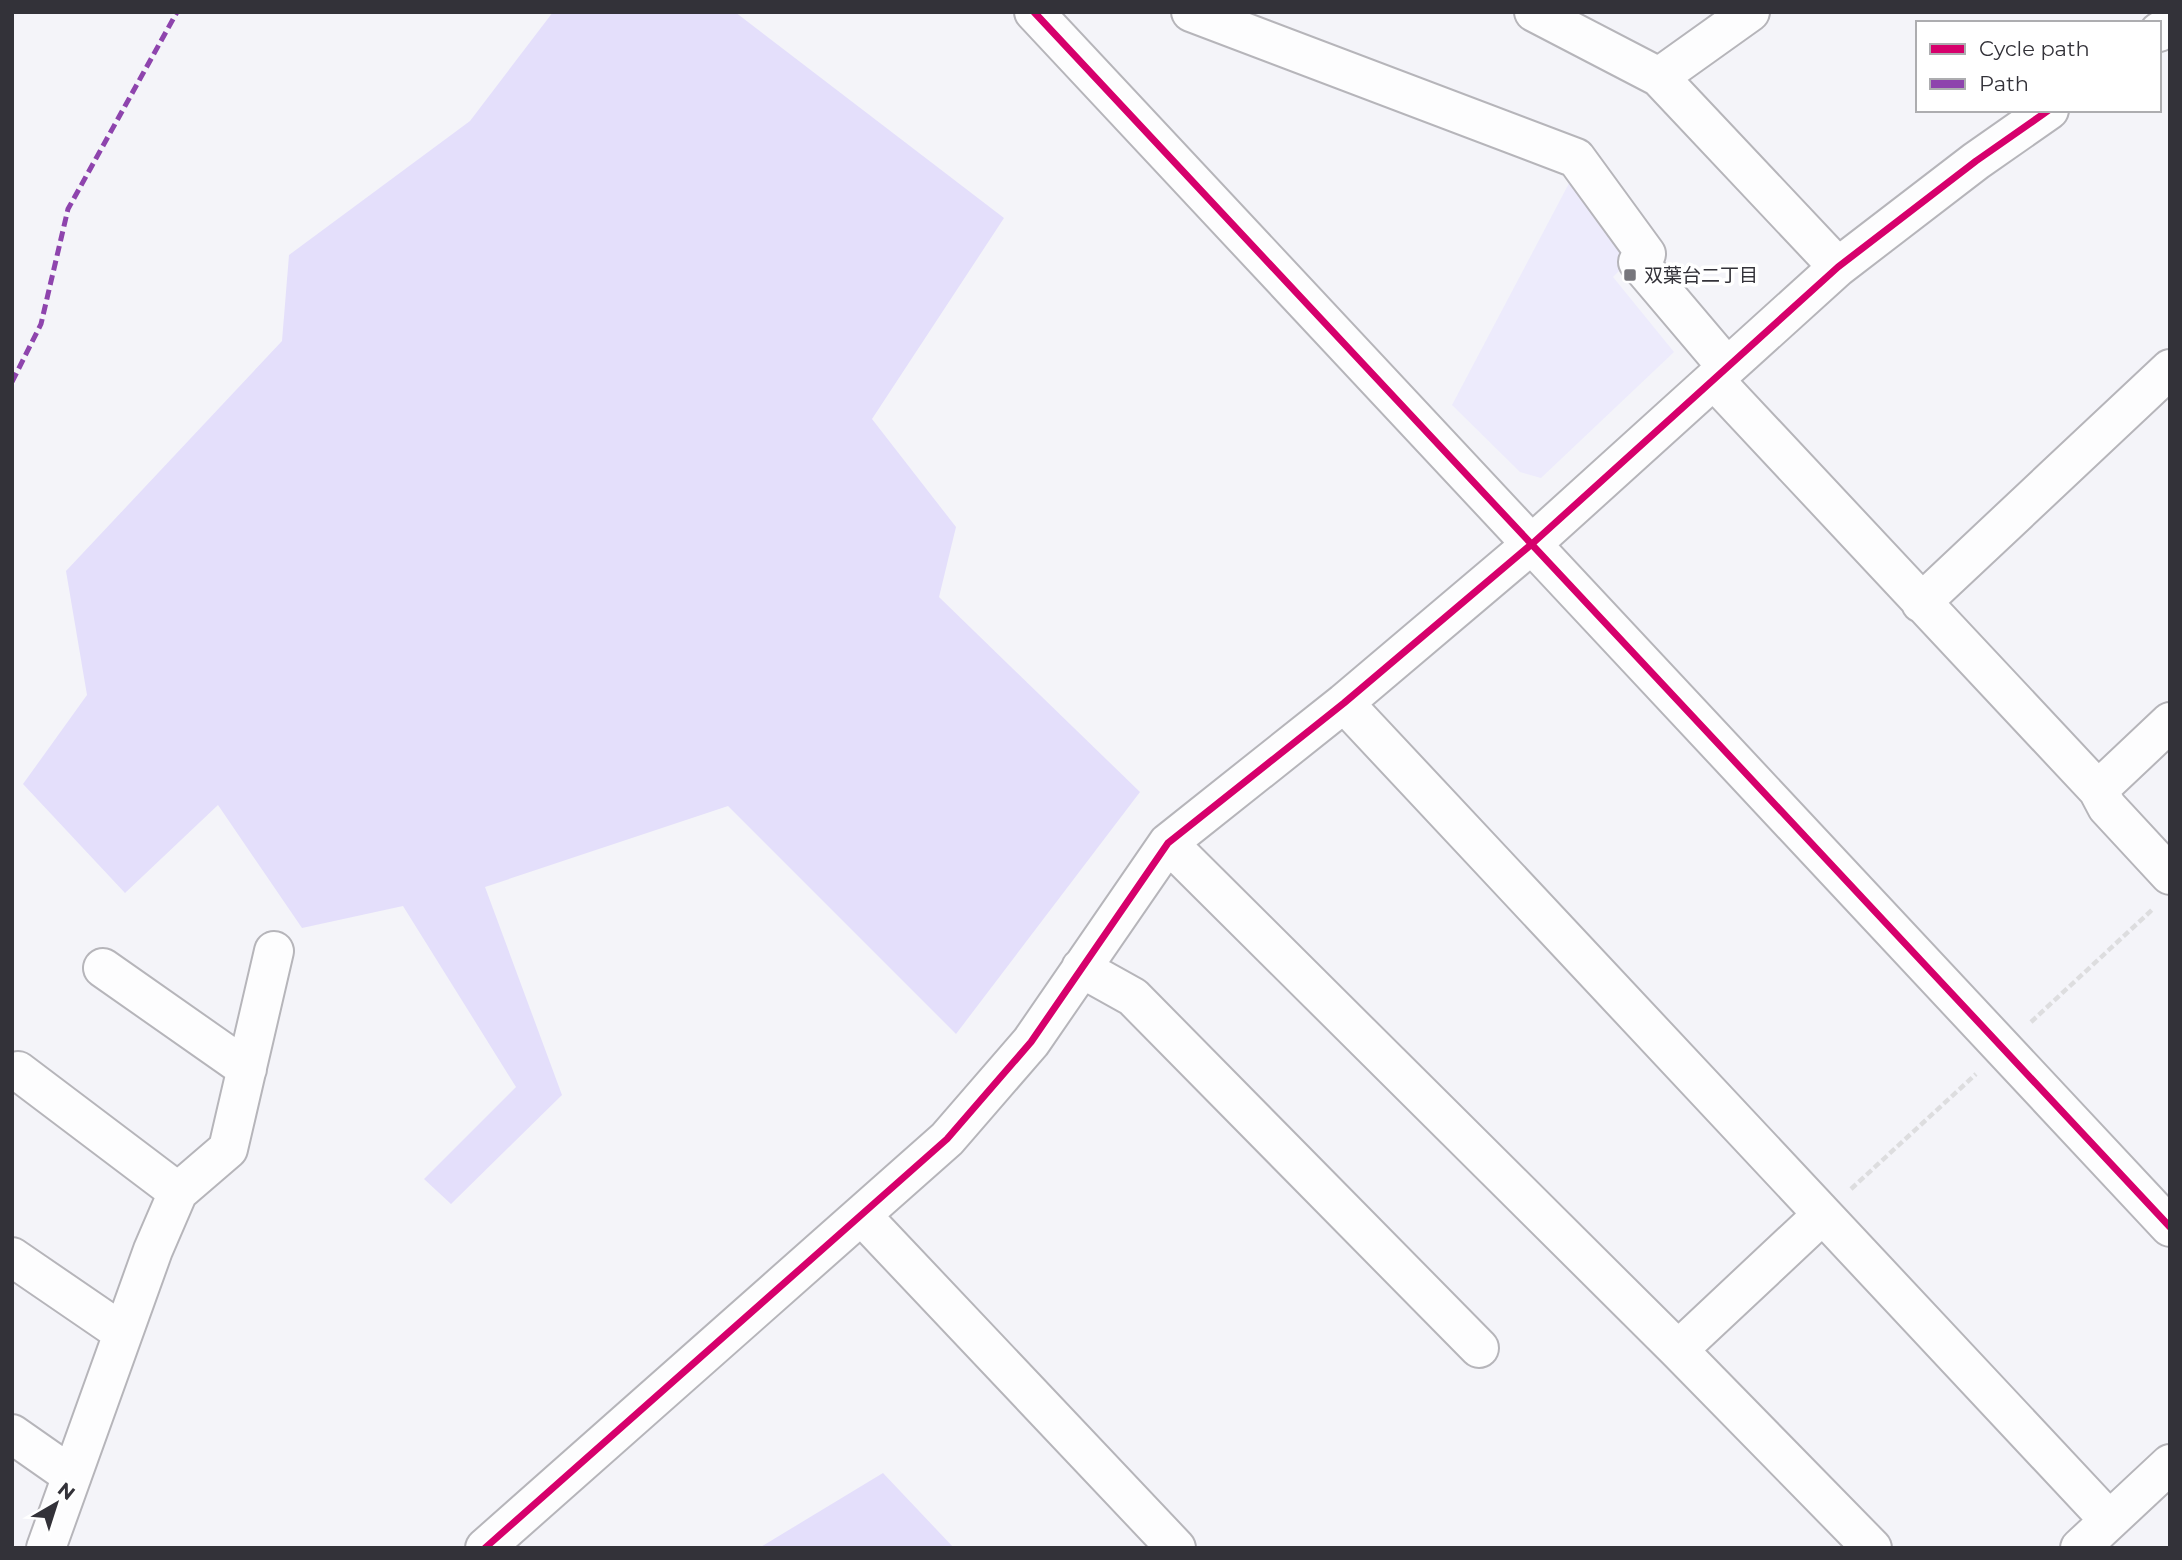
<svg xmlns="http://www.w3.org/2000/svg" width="2182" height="1560" font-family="Montserrat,'Noto Sans JP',sans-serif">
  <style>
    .built { fill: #edebfc }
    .green { fill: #e4dffb }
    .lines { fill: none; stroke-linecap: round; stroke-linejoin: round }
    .minor-casing { stroke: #b6b5ba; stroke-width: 42 }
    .path { stroke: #dddddf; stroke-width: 4.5; stroke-dasharray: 7 3.5; stroke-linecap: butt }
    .minor { stroke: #fdfdfe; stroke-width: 38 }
    .quiet { stroke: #8e44ad; stroke-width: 5; stroke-dasharray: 10 5; stroke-linecap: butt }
    .cycleway-casing { stroke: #fff; stroke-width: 11 }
    .cycleway { stroke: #d6006c; stroke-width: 7 }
    .poi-dot { fill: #77767c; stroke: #fff; stroke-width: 2.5 }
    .labels { text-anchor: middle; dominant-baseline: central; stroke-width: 7; stroke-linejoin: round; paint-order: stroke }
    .poi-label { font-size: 19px; fill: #333239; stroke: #fff; text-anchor: start }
  </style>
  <rect width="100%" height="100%" fill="#f4f4f9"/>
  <path class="built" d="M1576,170L1637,253L1613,277L1674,352L1541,478L1520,472L1452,405Z"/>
  <path class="green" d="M553,12H735L1004,218L872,419L956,527L939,597L1140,792L956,1034L728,806L485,887L562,1095L451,1204L424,1179L516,1087L403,906L302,928L218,805L125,893L23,784L87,695L66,571L282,341L289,255L470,121Z
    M883,1473L954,1548H759Z"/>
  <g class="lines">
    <defs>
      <path id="minor" d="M1034,12L2170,1227
        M1191,12L1576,158L1646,254L1638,262L1727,367
        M1534,12L1659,77L1838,267
        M2159,32L2170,25
        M1659,77L1750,12
        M1714,380L2098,790L2107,807L2170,875
        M1921,603L2170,369
        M1344,703L2109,1520
        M2098,790L2170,722
        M1168,843L1678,1350L1872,1548
        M103,968L247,1069
        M1081,968L1133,997L1479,1348
        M18,1071L178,1192
        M862,1216L1176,1548
        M12,1257L123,1333
        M1678,1350L1822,1215
        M12,1434L72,1476
        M46,1548L153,1250L178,1192L228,1149L274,951
        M485,1548L947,1139L1031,1042L1168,843L1344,703L1533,543L1838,267L1976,161L2049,110
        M2080,1548L2170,1464"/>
    </defs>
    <use href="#minor" class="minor-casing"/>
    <path class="path" d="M2031,1022L2153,909
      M1851,1189L1976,1074"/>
    <use href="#minor" class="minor"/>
    <path class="quiet" d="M12,382L41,324L68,209L177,12"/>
    <defs>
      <path id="cycleway" d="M1034,12L2170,1227
        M485,1548L947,1139L1031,1042L1168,843L1344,703L1533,543L1838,267L1976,161L2049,110"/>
    </defs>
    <use href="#cycleway" class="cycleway-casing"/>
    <use href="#cycleway" class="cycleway"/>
  </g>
  <rect class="poi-dot" x="1623" y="268" width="14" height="14" rx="3.5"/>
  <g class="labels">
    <g class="poi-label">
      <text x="1644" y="275">双葉台二丁目</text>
    </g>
  </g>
  <rect width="2182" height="1560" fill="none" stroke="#333239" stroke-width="28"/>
  <rect x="1916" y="21" width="245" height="91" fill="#ffffff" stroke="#adadb0" stroke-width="2"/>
  <rect x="1930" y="44" width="35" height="10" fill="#d6006c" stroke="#adadb0" stroke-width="2"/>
  <text x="1979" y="56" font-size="21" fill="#333239">Cycle path</text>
  <rect x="1930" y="79" width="35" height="10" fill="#8e44ad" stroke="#adadb0" stroke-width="2"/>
  <text x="1979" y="91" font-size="21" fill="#333239">Path</text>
  <g transform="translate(56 1504) rotate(39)" stroke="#ffffff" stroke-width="5" paint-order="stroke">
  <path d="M0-5L12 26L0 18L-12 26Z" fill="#333239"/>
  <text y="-10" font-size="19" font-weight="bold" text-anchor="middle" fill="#333239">N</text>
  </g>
</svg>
